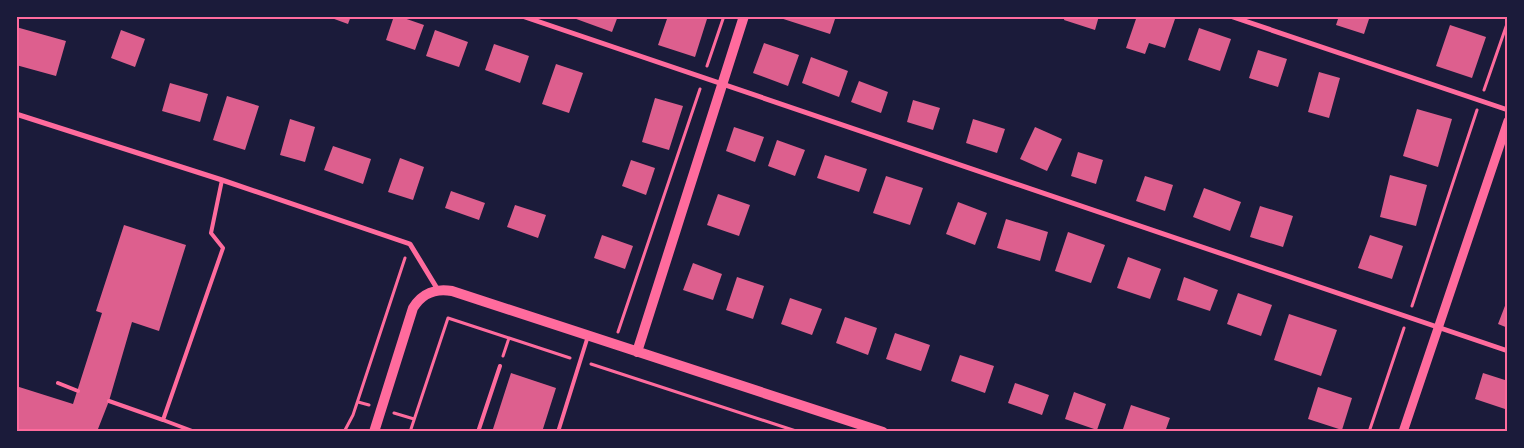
<svg xmlns="http://www.w3.org/2000/svg" width="1524" height="448" font-family="Manrope,sans-serif">
  <style>
    .building { fill: #dd5f8e }
    .lines { fill: none; stroke-linecap: round; stroke-linejoin: round }
    .path { stroke: #ff6b9d; stroke-width: 3 }
    .service { stroke: #ff6b9d; stroke-width: 4 }
    .minor { stroke: #ff6b9d; stroke-width: 5 }
    .tertiary { stroke: #ff6b9d; stroke-width: 9 }
    .secondary { stroke: #ff6b9d; stroke-width: 10 }
    .neatline { fill: none; stroke: #ff6b9d; stroke-width: 2 }
  </style>
  <rect width="100%" height="100%" fill="#1b1b3a"/>
  <path class="building" d="M326,16H351L348,24Z
    M394,16H398L424,25L415,50L386,40Z
    M568,16H618L612,32Z
    M668,16H699L707,19L695,57L658,45Z
    M774,16H836L830,34Z
    M1065,16H1099L1095,30L1064,20Z
    M1137,16H1166L1175,19L1165,48L1149,43L1145,54L1126,48Z
    M1339,16H1370L1364,34L1336,25Z
    M1450,25L1486,37L1472,78L1436,66Z
    M16,27L66,41L56,76L16,65Z
    M1199,28L1231,39L1220,71L1188,60Z
    M121,30L145,39L135,67L111,58Z
    M435,30L468,42L459,67L426,56Z
    M764,43L799,55L788,86L753,73Z
    M494,44L529,56L520,83L485,70Z
    M1258,50L1287,59L1278,87L1249,78Z
    M811,57L848,71L839,97L802,83Z
    M556,64L583,73L569,113L542,104Z
    M1319,72L1340,78L1329,118L1308,112Z
    M859,81L888,92L881,113L851,102Z
    M170,83L208,94L200,122L162,111Z
    M227,96L259,106L245,150L213,140Z
    M655,98L683,106L669,150L642,142Z
    M913,100L940,108L933,130L907,122Z
    M1417,109L1452,119L1438,167L1403,156Z
    M290,119L315,127L305,162L280,155Z
    M973,119L1005,129L997,153L966,143Z
    M734,127L764,137L755,162L726,151Z
    M1035,127L1062,139L1047,171L1020,159Z
    M777,140L805,150L795,176L768,166Z
    M333,146L371,159L363,184L324,170Z
    M1078,152L1103,160L1096,184L1071,176Z
    M825,155L867,169L859,192L817,178Z
    M400,158L424,167L413,200L388,192Z
    M631,160L655,168L646,195L622,186Z
    M1390,175L1427,185L1416,226L1380,217Z
    M886,176L923,188L910,225L873,213Z
    M1145,176L1173,185L1165,211L1136,201Z
    M1204,188L1241,202L1230,231L1193,217Z
    M451,191L485,203L479,220L445,208Z
    M718,194L750,205L739,236L707,225Z
    M958,202L987,213L975,245L946,234Z
    M515,205L546,215L538,238L507,227Z
    M1260,206L1293,216L1283,247L1250,237Z
    M1006,219L1048,232L1040,261L997,248Z
    M124,225L186,245L159,331L132,322L109,401L98,429L104,432H16V386L73,404L102,313L96,311Z
    M1068,232L1105,245L1091,283L1055,271Z
    M602,235L633,246L625,269L594,258Z
    M1370,235L1403,246L1392,279L1358,268Z
    M1128,257L1161,269L1150,299L1117,288Z
    M693,263L722,274L713,300L683,290Z
    M737,277L764,286L753,319L726,310Z
    M1184,277L1218,290L1210,311L1177,300Z
    M1238,293L1272,305L1261,336L1227,324Z
    M790,298L822,309L812,335L781,324Z
    M1508,298V328L1498,324Z
    M1289,314L1337,330L1321,376L1274,360Z
    M845,317L877,328L868,355L836,343Z
    M895,333L930,345L921,371L886,359Z
    M960,355L994,366L985,393L951,381Z
    M511,373L556,388L542,432H492Z
    M1483,373L1508,381V410L1475,399Z
    M1015,383L1049,395L1042,415L1008,403Z
    M1318,387L1352,398L1342,430L1308,419Z
    M1074,392L1106,404L1097,430L1065,419Z
    M1131,405L1170,418L1165,432H1122Z"/>
  <g class="lines">
    <path class="path" d="M707,66L724,16
      M1484,90L1508,21
      M1412,306L1477,110
      M618,332L700,89
      M503,356L509,338
      M591,364L799,432
      M358,402L369,405
      M394,413L414,419
      M344,432L353,415L405,258
      M410,432L448,318L570,358
      M1369,432L1404,328"/>
    <path class="service" d="M58,383L78,391
      M109,401L163,420
      M195,432L163,420L223,248L211,233L222,180
      M478,432L500,366
      M558,432L588,336"/>
    <path class="minor" d="M522,16L1508,351
      M1230,16L1508,110
      M16,114L222,180L410,244L438,290"/>
    <path class="tertiary" d="M1403,432L1508,121"/>
    <path class="secondary" d="M637,352L744,16
      M374,432L413,308C422,293 436,288 452,291L883,432"/>
  </g>
  <rect width="1524" height="448" fill="none" stroke="#1b1b3a" stroke-width="35"/>
  <rect x="18" y="18" width="1488" height="412" class="neatline"/>
</svg>
